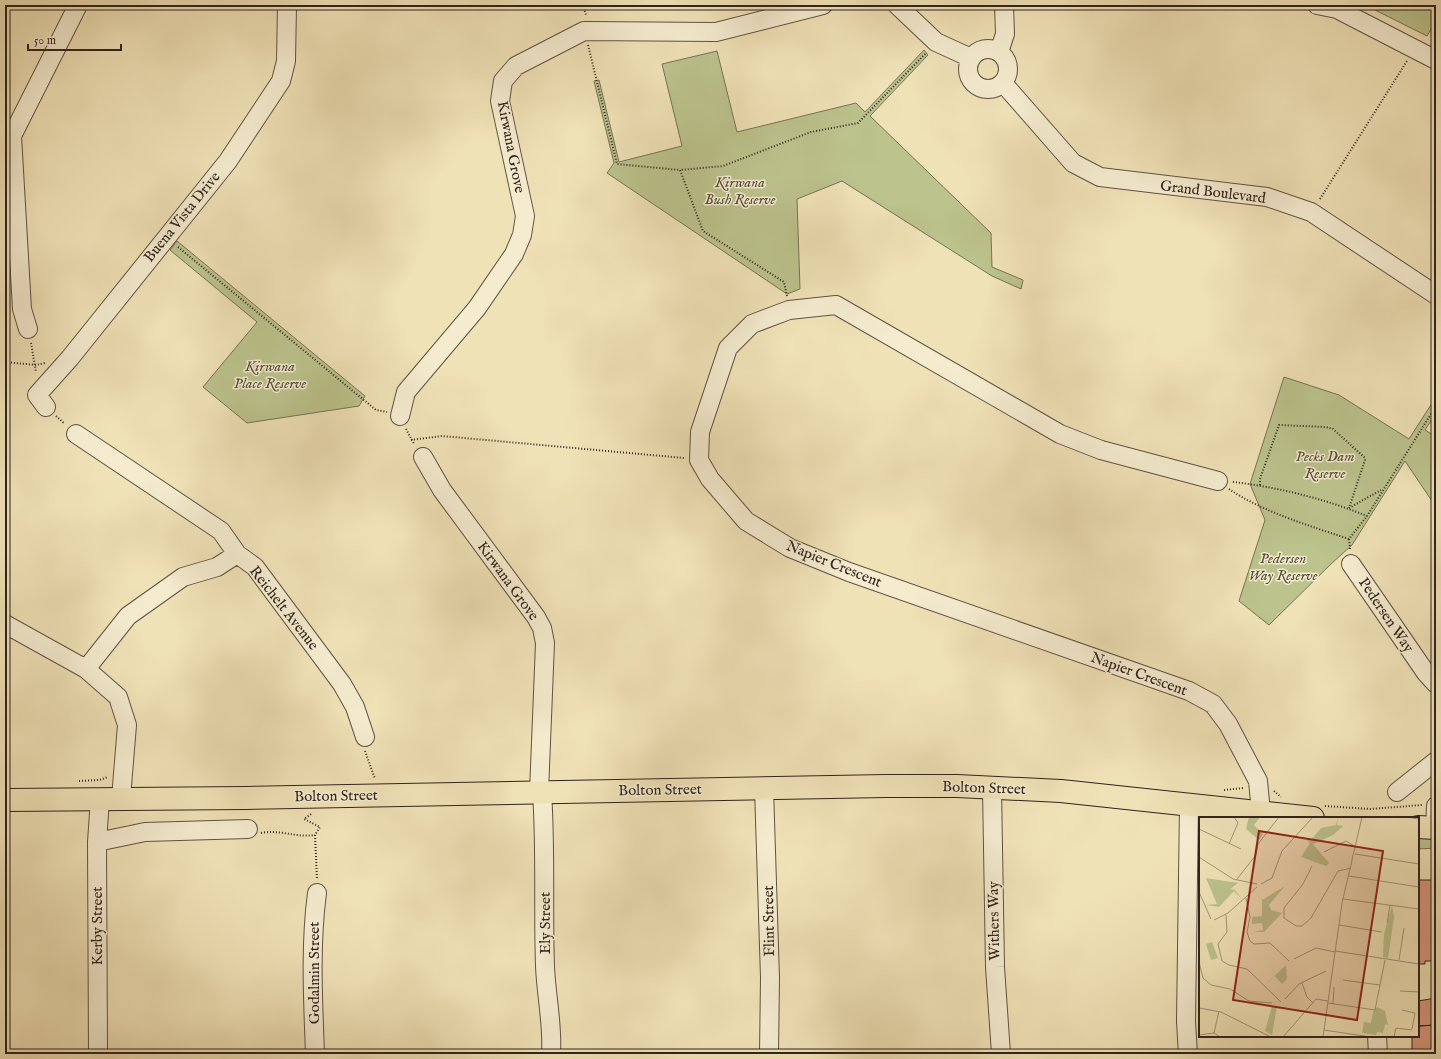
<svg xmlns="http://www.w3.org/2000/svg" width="1441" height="1059" font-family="'IM FELL English',serif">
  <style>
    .green { fill: #bcc38d; stroke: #767356 }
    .building { fill: #d6997e; stroke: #30231e }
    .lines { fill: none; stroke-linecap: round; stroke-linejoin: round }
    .minor-casing { stroke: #605344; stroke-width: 20 }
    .major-casing { stroke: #30231e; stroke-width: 24 }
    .path { stroke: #30231e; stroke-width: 2; stroke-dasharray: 1 2; stroke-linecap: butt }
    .minor { stroke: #f5ecd0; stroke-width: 18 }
    .major { stroke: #f0e2b7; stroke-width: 22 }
    .labels { text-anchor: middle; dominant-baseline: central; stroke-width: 3; stroke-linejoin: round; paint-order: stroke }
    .street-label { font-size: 15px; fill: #30231e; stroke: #f5ecd0 }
    .park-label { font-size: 15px; font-style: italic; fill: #534b3a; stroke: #f5ecd0 }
    .inset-road { fill: none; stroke: #a3967a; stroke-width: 1 }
    .view { fill: #8f2418; fill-opacity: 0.15; stroke: #8f2418; stroke-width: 2 }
    .inset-edge { fill: none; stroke: #30231e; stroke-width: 2 }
  </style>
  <rect width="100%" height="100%" fill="#f0e2b7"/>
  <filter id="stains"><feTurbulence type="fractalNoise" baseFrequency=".005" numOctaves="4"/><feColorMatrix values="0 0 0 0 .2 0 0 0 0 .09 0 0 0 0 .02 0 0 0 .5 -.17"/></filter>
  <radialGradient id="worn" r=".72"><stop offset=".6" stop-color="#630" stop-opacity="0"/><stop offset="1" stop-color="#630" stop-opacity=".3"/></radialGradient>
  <path class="green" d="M1371,5H1436V21L1427,36L1369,7Z
    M924,50L928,55L870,116L991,233L992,267L1023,280L1021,289L992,276L842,181L797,199L800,289L787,294L607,173L614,163L594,81L599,80L619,162L682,146L662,64L717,51L737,132L856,103L865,112Z
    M177,241L365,396L359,406L247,423L203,387L257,322L170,250Z
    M1284,377L1339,395L1409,439L1436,397V413L1425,430L1436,437V507L1405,461L1352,545L1331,564L1269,625L1239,601L1265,520L1250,484Z
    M1418,837H1436V848L1418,849Z"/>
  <path class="building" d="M1418,880H1436V961H1425V964H1418Z
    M1436,998V1025L1418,1026V1001Z
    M1436,1025V1051L1412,1052V1036H1418V1026Z
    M1436,1051V1054H1421V1052Z"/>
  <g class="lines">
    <defs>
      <path id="minor" d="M897,5L936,42L971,58
        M1317,5L1337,9L1436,60
        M968 69a20 20 0 1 1 40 0a20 20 0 1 1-40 0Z
        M999,52L1005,34L1004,5
        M1003,83L1073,163L1100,177L1267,197L1311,212L1436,295
        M28,329L22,309L12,136L78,5
        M46,407L37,395L70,358L228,161L281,81L286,61L287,5
        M400,416L406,392L477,308L514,254L522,235L525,216L500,101L503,81L516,66L584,31L716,32L823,5
        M76,434L221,531L237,554L255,567L342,684L355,707L365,737
        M423,457L442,490L536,617L542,628L545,643L539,792
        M1218,481L1101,450L1060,434L836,305L789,310L752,324L728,348L700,432L699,460L710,479L746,521L790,548L849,572L1189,691L1213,704L1228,724L1258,781L1261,812
        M1351,564L1426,673L1436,684
        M5,624L86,669L118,697L127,725L121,798
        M86,669L128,616L183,577L217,567L237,554
        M764,788L770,978L769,1054
        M992,788L995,967L1001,1054
        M542,792C546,850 543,908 545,966C546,995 553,1024 551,1054
        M1397,792L1436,761
        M1435,828L1436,806
        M97,842L145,832L248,829
        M1377,1036L1378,1054
        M98,1054L97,842L100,799
        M315,1054C313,1000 310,946 317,893
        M1188,1054L1186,1022L1189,805"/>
      <path id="major" d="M5,800L245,798L886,786H957L1061,791L1313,818
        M1418,827L1436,828"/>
    </defs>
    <use href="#minor" class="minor-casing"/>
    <use href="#major" class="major-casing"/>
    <path class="path" d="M583,5L586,15
      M588,45L617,164L680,170
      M1320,199L1407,61
      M178,247L376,410L387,412
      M787,296L784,282L703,231L680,170L723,166L811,132L858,123L926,53
      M31,343L36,372
      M5,362L36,365L45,363
      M56,416L65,424
      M406,429L414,444
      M411,440L442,436L684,458
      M1233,482C1278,487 1325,499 1367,516
      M1260,485V479L1279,425L1326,427L1333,429L1364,457L1365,460L1349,508
      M1229,489C1263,512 1310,526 1349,539
      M1349,508L1381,490
      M1350,549L1349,539L1367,516L1436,406
      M365,751L375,779
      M79,781L99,780L108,777
      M1224,790L1244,788
      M1274,791L1281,797
      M1325,806L1370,809L1422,805
      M311,814L304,819L320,827L315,835L317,879
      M261,833C280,829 295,838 315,835"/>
    <use href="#minor" class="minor"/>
    <use href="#major" class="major"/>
  </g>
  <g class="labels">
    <g class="street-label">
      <text transform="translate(511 147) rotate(79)">Kirwana Grove</text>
      <text transform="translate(1213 192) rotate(7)">Grand Boulevard</text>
      <text transform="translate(182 217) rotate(-51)">Buena Vista Drive</text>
      <text transform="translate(834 564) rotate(22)">Napier Crescent</text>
      <text transform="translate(508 581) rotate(54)">Kirwana Grove</text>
      <text transform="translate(284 608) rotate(52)">Reichelt Avenue</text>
      <text transform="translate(1386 615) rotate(56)">Pedersen Way</text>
      <text transform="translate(1139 674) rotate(20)">Napier Crescent</text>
      <text transform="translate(984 788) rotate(2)">Bolton Street</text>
      <text transform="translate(660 790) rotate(-1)">Bolton Street</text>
      <text transform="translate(336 796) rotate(-1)">Bolton Street</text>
      <text transform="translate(769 921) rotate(-91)">Flint Street</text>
      <text transform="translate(994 921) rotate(-91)">Withers Way</text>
      <text transform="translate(545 923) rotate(-90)">Ely Street</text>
      <text transform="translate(97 926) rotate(-90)">Kerby Street</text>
      <text transform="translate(314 973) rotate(-90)">Godalmin Street</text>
    </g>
    <g class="park-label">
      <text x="740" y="182">Kirwana<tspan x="740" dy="17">Bush Reserve</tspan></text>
      <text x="270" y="366">Kirwana<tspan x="270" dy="17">Place Reserve</tspan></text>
      <text x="1325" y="456">Pecks Dam<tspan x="1325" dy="17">Reserve</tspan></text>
      <text x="1283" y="558">Pedersen<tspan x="1283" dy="17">Way Reserve</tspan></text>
    </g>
  </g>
  <g transform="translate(1199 817)">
    <rect width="220" height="220" fill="#f0e2b7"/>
    <path d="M50,0H61L55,8L64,17L60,23L47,12ZM139,0L138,8L144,9L134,18L114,27L130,46L127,49L102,40L111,26L103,18L111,24L122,11L137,8ZM7,61L39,66L31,72L36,73L42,81L35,74L20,90L7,88L18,87ZM86,69L70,88L72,93L83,96L65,115H54L64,113L63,106L53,107V100L63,99V84L57,76L63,83ZM193,89L195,100L189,141L184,140L185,117ZM13,125L19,141L12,143L7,127ZM87,148L88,162L83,167L76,159L66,168ZM73,189H78L73,218L66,214ZM178,190L186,194L189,208L186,207L184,216L178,215L177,218L163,216L165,205L172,206L174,195Z" fill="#bcc38d"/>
    <path class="inset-road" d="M208,0L220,2M0,12L42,32M30,27L39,6L35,0M125,35L147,24L157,30M156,37L220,47M0,40L34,62L58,67M113,49L104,67L85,91V101L97,109H103L112,101L139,54L152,51M150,59L220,70M38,62L57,38L59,27L80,0M62,67L73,61L83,34L114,0M0,75L12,102M47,81L51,100L48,115L51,124L55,127L71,126L90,144M144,82L220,92M27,98L28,115L19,127L23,144L30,148L48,152L82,185M15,103L29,96L58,70M188,106L191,88M140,108L183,115M136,134L220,147M95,142L117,131L136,135M200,143L205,111M0,145L4,161L12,168L31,172L50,184L73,186M144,163L181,168M103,166L108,180L114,186M201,174L220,175M86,182L100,167L127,154M129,186L176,193L186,143M134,187L135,170M0,191L22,195L72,220M203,193L216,196L213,212M125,213L172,220M15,216L20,194M0,218L15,216L21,220M84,220L117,182L129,184M124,220L143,86L163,0M195,220L197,211L213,213"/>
    <path class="view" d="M60,14L184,34L158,203L34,183Z"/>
    <rect width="220" height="220" class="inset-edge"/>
  </g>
  <rect width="1441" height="1059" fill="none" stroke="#f0e2b7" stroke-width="20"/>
  <rect x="6" y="6" width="1429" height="1047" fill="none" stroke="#30231e" stroke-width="2"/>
  <rect x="10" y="10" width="1421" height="1039" fill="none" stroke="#30231e"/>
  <path d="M28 44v6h93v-6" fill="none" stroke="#30231e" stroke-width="2"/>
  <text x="34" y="44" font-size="12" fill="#30231e" stroke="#f5ecd0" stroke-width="3" paint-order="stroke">50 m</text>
  <rect width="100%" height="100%" filter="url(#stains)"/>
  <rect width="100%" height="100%" fill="url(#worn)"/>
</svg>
